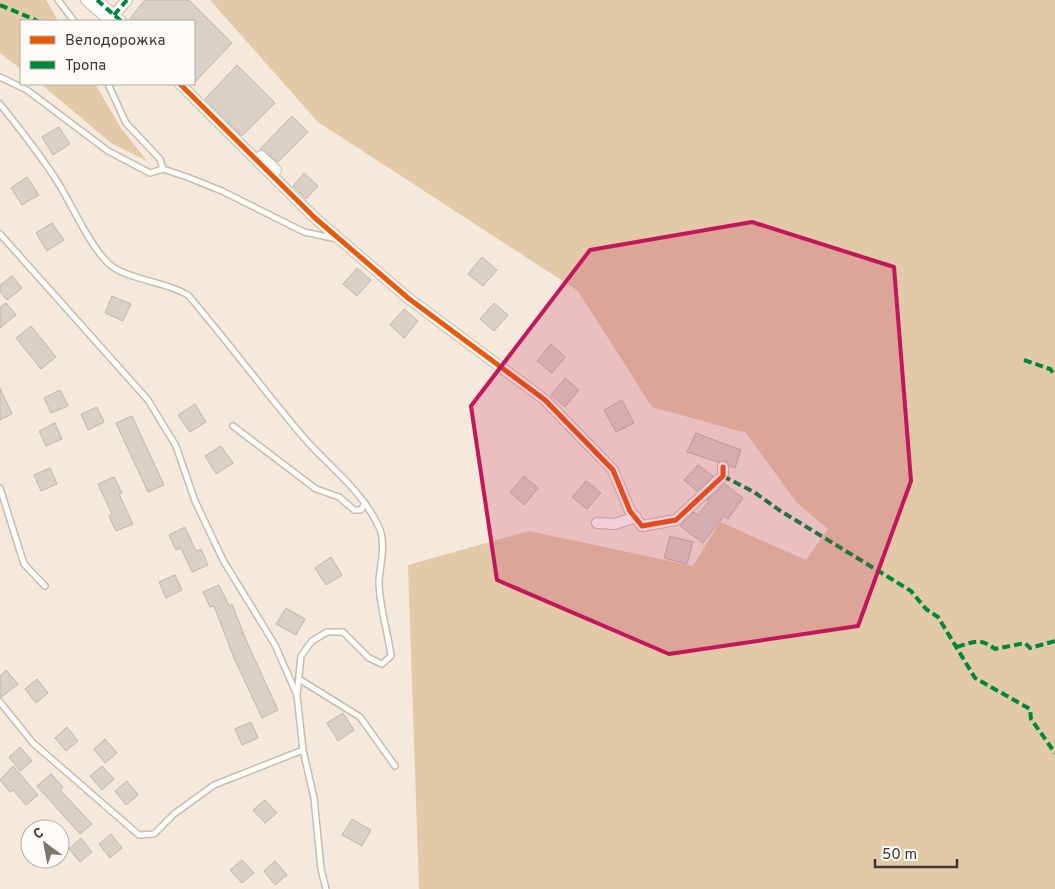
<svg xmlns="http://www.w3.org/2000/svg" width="1055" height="889" font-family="Overpass,sans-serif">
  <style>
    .forest { fill: #e2c9a7 }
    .building { fill: #dad1c6; stroke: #c0b8ac }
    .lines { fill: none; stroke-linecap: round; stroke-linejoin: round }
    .lane-casing { stroke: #c6bdb2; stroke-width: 8 }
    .street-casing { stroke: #c6bdb2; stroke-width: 12 }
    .lane { stroke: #fdfcf9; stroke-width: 5 }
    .street { stroke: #fdfcf9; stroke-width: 10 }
    .quiet { stroke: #00873e; stroke-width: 4; stroke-dasharray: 8 4; stroke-linecap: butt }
    .cycleway-casing { stroke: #fefaf5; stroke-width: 8 }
    .cycleway { stroke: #e8590c; stroke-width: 5 }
    .marked { fill: #c2185b; fill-opacity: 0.2; stroke: #c2185b; stroke-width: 4; stroke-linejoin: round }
  </style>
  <rect width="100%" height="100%" fill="#f4e9da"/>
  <path class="forest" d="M0,0H46L58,21H21V69L0,53Z
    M210,0H1055V889H419L408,565L529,531L693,566L720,522L806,560L828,529L797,503L746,433L652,407L578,291L318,122Z
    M41,84H95L121,128L147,161L111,143Z"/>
  <path class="building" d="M145,0H189L232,43L194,83V21H128Z
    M237,65L275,103L242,136L205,99Z
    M292,116L308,132L278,162L260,149Z
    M59,127L70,144L53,155L42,137Z
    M304,173L318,186L306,199L293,186Z
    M27,177L39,195L22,205L11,188Z
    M52,223L64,240L47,251L36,233Z
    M482,257L497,270L483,286L468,274Z
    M357,268L371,280L357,296L343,284Z
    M12,276L22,288L7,300L0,292V285Z
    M112,296L131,304L123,321L105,313Z
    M6,303L16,315L0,328V307Z
    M494,303L508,315L494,331L480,319Z
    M404,309L418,321L404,338L390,325Z
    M31,326L56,357L41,369L16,338Z
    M551,344L565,357L552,373L537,361Z
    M565,378L579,390L565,407L551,395Z
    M0,388L12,414L0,420Z
    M60,390L68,406L51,413L44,398Z
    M622,400L634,423L616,432L604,410Z
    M195,404L206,422L190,432L178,415Z
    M97,407L104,422L88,430L81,414Z
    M132,416L164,485L148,492L116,423Z
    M55,423L62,439L46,446L39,431Z
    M696,433L741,450L735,468L730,466L726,461L718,462L687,452Z
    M221,446L233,463L216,474L205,456Z
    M698,465L713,476L697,491L684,480Z
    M50,468L57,484L41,491L34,475Z
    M524,476L538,488L524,505L510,492Z
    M114,477L122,493L119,494L133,524L116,531L109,516L112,514L98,484Z
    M586,481L601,493L587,509L572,497Z
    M725,484L743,498L728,519L724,516L703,543L680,526L694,512L698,515L709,501L707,500Z
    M185,527L196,551L201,549L208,565L192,572L181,548L176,550L169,535Z
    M670,536L693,542L687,564L664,558Z
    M331,557L342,575L326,585L315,568Z
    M175,575L182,590L166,598L159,582Z
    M219,585L229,606L232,604L246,640L278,710L262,718L234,658L214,606L210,607L203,592Z
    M286,608L305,619L296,635L276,624Z
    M6,670L18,684L0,698V676Z
    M37,679L48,693L36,703L25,689Z
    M343,713L354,730L338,741L327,723Z
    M251,722L258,738L242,745L235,729Z
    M67,727L78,741L66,751L55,738Z
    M105,739L117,753L105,763L94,749Z
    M20,747L32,761L20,771L9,757Z
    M13,766L38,795L26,805L13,790L10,792L0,780Z
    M102,766L114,779L102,790L90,776Z
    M51,774L63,787L60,790L92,824L80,834L37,786Z
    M127,781L138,795L126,805L115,791Z
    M265,800L277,813L265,823L253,810Z
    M352,819L371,830L362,846L342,835Z
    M111,834L122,848L110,858L99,844Z
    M81,838L92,852L80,862L69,849Z
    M242,860L254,873L242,883L230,870Z
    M275,861L287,875L275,885L264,871Z"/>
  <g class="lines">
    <defs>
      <path id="lane" d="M58,0L74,21
        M0,77L27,90L108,151L150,173L163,169L187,177L222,191L304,232L337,239
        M108,84L126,123L160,159L163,169
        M0,104C20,129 40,154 57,181C72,204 94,257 116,269C137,281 166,282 188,295C228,342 265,392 305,439C330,467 362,491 378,525C387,542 380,564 379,581C379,607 388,631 391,656L382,664L369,658L343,632H327L312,641L301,656L297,695
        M0,234L148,400L176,446L195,501L223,560L275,645L297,695L303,750L314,798L321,869L326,889
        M233,426L316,489L339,497L354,510H361L364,505
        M0,488L24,564L45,586
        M299,679L360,717L395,766
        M0,702L33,743L139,835L154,834L174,814L214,785L303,750"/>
      <path id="street" d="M86,0L110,21
        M97,0L121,21
        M114,15L127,0
        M180,84L315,218L408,298L545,400L613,470L630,511L642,526L676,520L723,476V467
        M261,156L276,170
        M597,523L615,524L636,517"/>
    </defs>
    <use href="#lane" class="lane-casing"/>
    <use href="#street" class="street-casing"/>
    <use href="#lane" class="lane"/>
    <use href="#street" class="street"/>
    <path class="quiet" d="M97,0L121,21
      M0,5L38,21
      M114,15L127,0
      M1024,360L1050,369L1055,375
      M723,476L754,492L779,510L911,591L926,609L938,617L975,678L1030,709L1031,719L1055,753
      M957,647C974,642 979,637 995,649L1025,643L1030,648L1055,641"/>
    <defs>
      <path id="cycleway" d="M180,84L315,218L408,298L545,400L613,470L630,511L642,526L676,520L723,476V467"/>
    </defs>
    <use href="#cycleway" class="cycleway-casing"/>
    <use href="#cycleway" class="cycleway"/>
  </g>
  <path class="marked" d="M752,222L894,267L911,481L858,626L669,654L497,580L471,406L590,250Z"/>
  <rect x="20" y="20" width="175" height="65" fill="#fefaf5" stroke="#b2aca5"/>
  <rect x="30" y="36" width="25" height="8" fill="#e8590c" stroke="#b2aca5"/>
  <text x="65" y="45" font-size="15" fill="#3f372d">Велодорожка</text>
  <rect x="30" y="61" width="25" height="8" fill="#00873e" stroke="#b2aca5"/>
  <text x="65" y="70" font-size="15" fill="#3f372d">Тропа</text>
  <g transform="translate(45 844) rotate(328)"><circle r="24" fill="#fefaf5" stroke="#b2aca5"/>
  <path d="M0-4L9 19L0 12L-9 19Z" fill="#7e756a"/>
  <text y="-8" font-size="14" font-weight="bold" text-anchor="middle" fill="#3f372d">С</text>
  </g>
  <path d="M875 859v8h82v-8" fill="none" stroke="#3f372d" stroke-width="2.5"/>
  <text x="882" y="859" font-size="15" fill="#3f372d" stroke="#fefaf5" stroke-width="4" paint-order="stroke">50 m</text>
</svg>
